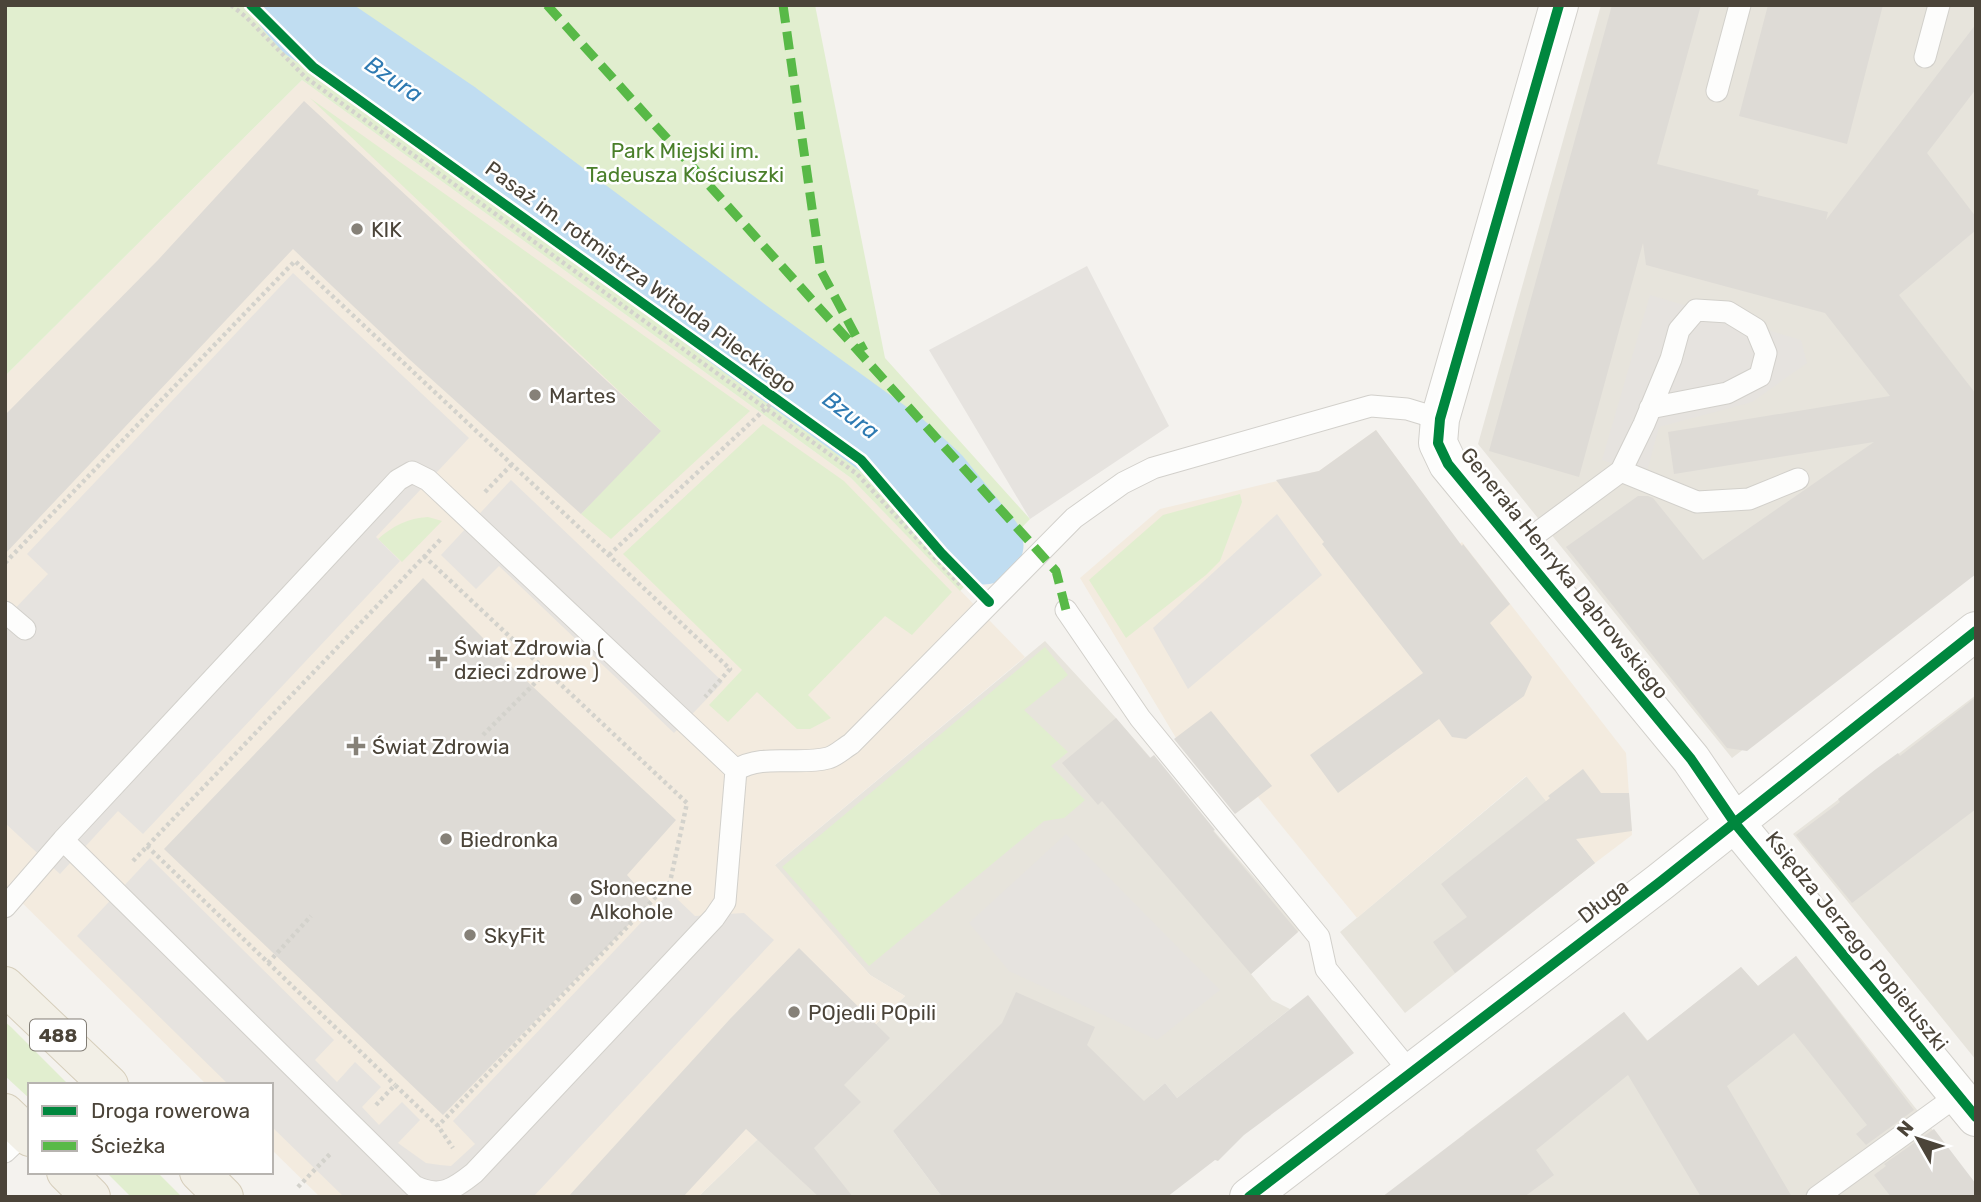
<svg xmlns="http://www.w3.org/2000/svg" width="1981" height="1202" font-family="Rubik,sans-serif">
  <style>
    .residential { fill: #e7e4dc }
    .commercial { fill: #f3ebdf }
    .green { fill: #e1eecf }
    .parking { fill: #e6e3df }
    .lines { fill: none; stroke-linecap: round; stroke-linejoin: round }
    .river { stroke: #c0ddf1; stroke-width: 79 }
    .building { fill: #dedbd6 }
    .service-casing { stroke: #d2d0cb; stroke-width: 23 }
    .tertiary-casing { stroke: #d2d0cb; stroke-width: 40 }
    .primary-casing { stroke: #d6cebb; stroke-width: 40 }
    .path { stroke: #d3d2cc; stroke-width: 4.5; stroke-dasharray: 3.5 3.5; stroke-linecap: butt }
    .service { stroke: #fdfdfc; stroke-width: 21 }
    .tertiary { stroke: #fdfdfc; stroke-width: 38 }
    .primary { stroke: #f2efe6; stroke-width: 38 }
    .quiet { stroke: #58b947; stroke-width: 9; stroke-dasharray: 18 9; stroke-linecap: butt }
    .cycleway-casing { stroke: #fff; stroke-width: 15 }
    .cycleway { stroke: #00873e; stroke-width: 10 }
    .poi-dot { fill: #868178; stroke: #fff; stroke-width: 2.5 }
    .labels { text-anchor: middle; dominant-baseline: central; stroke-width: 5; stroke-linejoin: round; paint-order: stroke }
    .shield { fill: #fff; stroke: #817c74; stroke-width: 2 }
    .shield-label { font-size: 19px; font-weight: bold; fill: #4b4439 }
    .park-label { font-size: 21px; fill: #4a7f2a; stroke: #fff }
    .poi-label { font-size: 21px; fill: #4b4439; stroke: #fff; text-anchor: start }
    .street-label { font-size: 21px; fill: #4b4439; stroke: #fff }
    .water-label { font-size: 23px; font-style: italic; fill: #2e7ab2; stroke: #fff }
  </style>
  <rect width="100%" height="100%" fill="#f4f2ee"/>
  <path class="residential" d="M1601,5H1976V571L1732,758L1478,444Z
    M1045,641L1116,718L1300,930L1251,974L1272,1000L1290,1009L1177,1098L1165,1083L1152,1094L1163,1108L893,1131L942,1197H698L905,996L870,975L774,866Z
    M1976,695V1060L1793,834Z
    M1527,776L1595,863L1405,1013L1340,932Z
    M1796,956L1976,1185V1197H1513L1464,1134L1624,1012L1648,1041L1741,967L1758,986Z"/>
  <path class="commercial" d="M302,80L851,478L1025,657L775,865L870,975L905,996L698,1197H320L271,1149V1085H207L5,886V376Z
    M1376,430L1427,499L1441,559L1462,542L1626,753L1632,835L1595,863L1526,776L1357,918L1258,797L1236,813L1176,738L1080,578L1160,509L1319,471Z"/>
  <path class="green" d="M5,5H815L885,358L1030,519L960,591L851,478L302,80L5,376Z
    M310,98L750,411L611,539L581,514L660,430Z
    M763,424L844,481L952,592L912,635L885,616L808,695L831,718L810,729H797L757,692L728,722L709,705L742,670L623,554Z
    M1240,494L1242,502L1220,561L1206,575L1126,638L1089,580L1163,515Z
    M428,517L442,521L402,562L378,539C393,526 408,518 428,517Z
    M1045,647L1068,675L1024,710L1068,752L1051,766L1085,800L1064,818L1044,821L869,966L782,867Z
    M5,1022L11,1027L69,1085H30V1099L5,1076Z
    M106,1172H157L182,1197H131Z"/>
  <path class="parking" d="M1087,266L1169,426L1030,519L929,350Z
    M293,273L469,438L376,537L400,561L143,834L118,811L60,874L5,823V619L48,574L27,554Z
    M1650,295L1801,340L1807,363L1752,402L1659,427L1646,475L1602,460Z
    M511,480L723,682L674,733L499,566L476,589L441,555Z
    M1277,514L1322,575L1188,689L1153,628Z
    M1066,834L1220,990L1157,1040L1009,971L969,923Z
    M150,858L334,1040L315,1060L337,1082L355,1062L381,1087L362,1107L379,1125L402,1102L420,1120L398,1143L426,1163L440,1165L451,1166L475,1144L453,1121L670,892L695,916L744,913L774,940L533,1197H344L271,1126V1085H229L77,936Z"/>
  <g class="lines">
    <path class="river" d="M294,5L310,23L453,120L740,335L896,448L932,481L984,545"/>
  </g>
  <path class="building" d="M1612,5H1701L1657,164L1759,190L1757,195L1828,212L1826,220L1976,24V89L1927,153L1976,217V230L1899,295L1976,394V574L1747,751L1727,748L1566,547L1638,496H1648L1653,498L1703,560L1874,442L1674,474L1668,432L1890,396L1825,313L1646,265L1643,243L1579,477L1489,451Z
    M1768,5H1883L1847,144L1739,116Z
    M304,101L661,431L581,514L409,359L293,249L5,554V415L158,260Z
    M1376,430L1462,546L1463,544L1510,604L1490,623L1532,677L1524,696L1466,739L1452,737L1439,719L1338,793L1310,755L1423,673L1322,544L1324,542L1276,480L1319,471Z
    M423,578L517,672L676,820L627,875L651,902L443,1115L164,849Z
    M1976,697V809L1852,903L1796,835L1840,802L1838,799L1876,769L1898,753L1900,756Z
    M1211,711L1272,786L1235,814L1174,739Z
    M1116,718L1150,758L1154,755L1215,830L1213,831L1298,932L1251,974L1102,801L1098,805L1062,763Z
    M1583,769L1601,793H1629L1632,831L1576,839L1595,863L1455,973L1433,942L1467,917L1441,884L1550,798L1548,796Z
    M799,948L890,1038L844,1085L861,1102L814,1148L853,1197H819L746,1129L683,1197H568L730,1019Z
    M1796,956L1914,1110L1866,1145L1856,1134L1867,1125L1794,1033L1727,1086L1792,1197H1701L1628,1075L1536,1150L1554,1175L1524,1197H1382L1624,1012L1647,1041L1741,967L1758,986Z
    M1016,992L1095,1027L1087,1045L1144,1101L1165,1083L1177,1098L1308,995L1354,1053L1244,1135L1218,1161L1215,1160L1167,1197H942L893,1131L1002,1023Z
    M1934,1129L1976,1184V1197H1891L1874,1175L1886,1166L1884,1164Z"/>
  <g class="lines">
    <defs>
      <path id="service" d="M1925,57L1939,5
        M1717,91L1740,5
        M1621,471L1697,502L1749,499L1798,479
        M1517,548L1621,471L1644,424L1671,359L1679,330L1696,310L1728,312L1756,329L1766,353L1760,376L1727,393L1650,408
        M1066,610L1140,718L1319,937L1326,969L1411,1073
        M5,612L25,629
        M736,770L428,480L412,472L398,480L63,840L414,1186C440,1199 454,1189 474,1173L714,918L725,902L736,770C763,753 798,766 828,758C836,756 844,748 851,744L1074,518L1123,483L1153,468L1371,406L1407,409L1440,419
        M5,907L63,840
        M5,1152L25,1133
        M1817,1197L1958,1095"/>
      <path id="tertiary" d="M1559,5L1440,419L1438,443L1448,464L1691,759L1734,822L1976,1117
        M1249,1197L1660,882L1976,631"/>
      <path id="primary" d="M5,986L109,1085
        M5,1113L30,1137
        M66,1172L91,1197
        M199,1172L224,1197"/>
    </defs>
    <use href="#service" class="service-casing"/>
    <use href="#tertiary" class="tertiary-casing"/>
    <use href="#primary" class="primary-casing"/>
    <path class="path" d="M231,5L246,17L305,77L857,474L962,587
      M485,492L512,464
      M609,555L777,398
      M424,556L687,803L670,882L438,1126
      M5,563L295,261L730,669L705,697
      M483,735L547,671
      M147,846L395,1085
      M133,861L441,539
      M268,963L311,916
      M376,1105L395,1085L438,1126L453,1148
      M298,1187L332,1152"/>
    <use href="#service" class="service"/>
    <use href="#tertiary" class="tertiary"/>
    <use href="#primary" class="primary"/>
    <path class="quiet" d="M547,5L1056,571L1066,610
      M783,5L821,271L864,351"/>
    <defs>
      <path id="cycleway" d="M251,5L313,67L861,460L941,553L989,602
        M1559,5L1440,419L1438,443L1448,464L1691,759L1734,822L1976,1117
        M1249,1197L1660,882L1976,631"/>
    </defs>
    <use href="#cycleway" class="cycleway-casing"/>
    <use href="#cycleway" class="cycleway"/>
  </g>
  <g class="poi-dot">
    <circle cx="357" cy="229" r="7"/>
    <circle cx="535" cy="395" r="7"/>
    <path d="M434.5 648.5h7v7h7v7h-7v7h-7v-7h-7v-7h7z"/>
    <path d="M352.5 735.5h7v7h7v7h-7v7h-7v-7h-7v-7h7z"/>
    <circle cx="446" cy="839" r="7"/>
    <circle cx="576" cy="899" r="7"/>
    <circle cx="470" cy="935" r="7"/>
    <circle cx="794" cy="1012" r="7"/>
  </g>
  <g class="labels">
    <rect class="shield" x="30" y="1019.5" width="56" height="31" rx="5"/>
    <g class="shield-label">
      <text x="58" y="1035">488</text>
    </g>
    <g class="park-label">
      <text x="685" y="150">Park Miejski im.<tspan x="685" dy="24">Tadeusza Kościuszki</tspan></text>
    </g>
    <g class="poi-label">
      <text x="371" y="229">KIK</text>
      <text x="549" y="395">Martes</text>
      <text x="454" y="647">Świat Zdrowia (<tspan x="454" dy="24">dzieci zdrowe )</tspan></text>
      <text x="372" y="746">Świat Zdrowia</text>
      <text x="460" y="839">Biedronka</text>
      <text x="590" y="887">Słoneczne<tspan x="590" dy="24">Alkohole</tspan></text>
      <text x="484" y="935">SkyFit</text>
      <text x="808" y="1012">POjedli POpili</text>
    </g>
    <g class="street-label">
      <text transform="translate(641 277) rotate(36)">Pasaż im. rotmistrza Witolda Pileckiego</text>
      <text transform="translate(1565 573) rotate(51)">Generała Henryka Dąbrowskiego</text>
      <text transform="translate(1603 901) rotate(-38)">Długa</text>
      <text transform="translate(1857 941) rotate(51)">Księdza Jerzego Popiełuszki</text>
    </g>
    <g class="water-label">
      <text transform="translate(394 79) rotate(34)">Bzura</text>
      <text transform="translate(851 415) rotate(37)">Bzura</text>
    </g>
  </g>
  <rect width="1981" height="1202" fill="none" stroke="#4b4439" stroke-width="14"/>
  <rect x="28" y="1083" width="245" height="91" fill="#ffffff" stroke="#b7b4b0" stroke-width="2"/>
  <rect x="42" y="1106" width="35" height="10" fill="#00873e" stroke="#b7b4b0" stroke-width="2"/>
  <text x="91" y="1118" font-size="21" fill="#4b4439">Droga rowerowa</text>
  <rect x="42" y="1141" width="35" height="10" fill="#58b947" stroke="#b7b4b0" stroke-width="2"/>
  <text x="91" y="1153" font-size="21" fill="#4b4439">Ścieżka</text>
  <g transform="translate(1918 1139) rotate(309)" stroke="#ffffff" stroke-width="5" paint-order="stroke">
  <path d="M0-5L12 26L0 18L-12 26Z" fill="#4b4439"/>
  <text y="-10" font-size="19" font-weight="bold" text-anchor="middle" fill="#4b4439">N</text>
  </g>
</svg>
